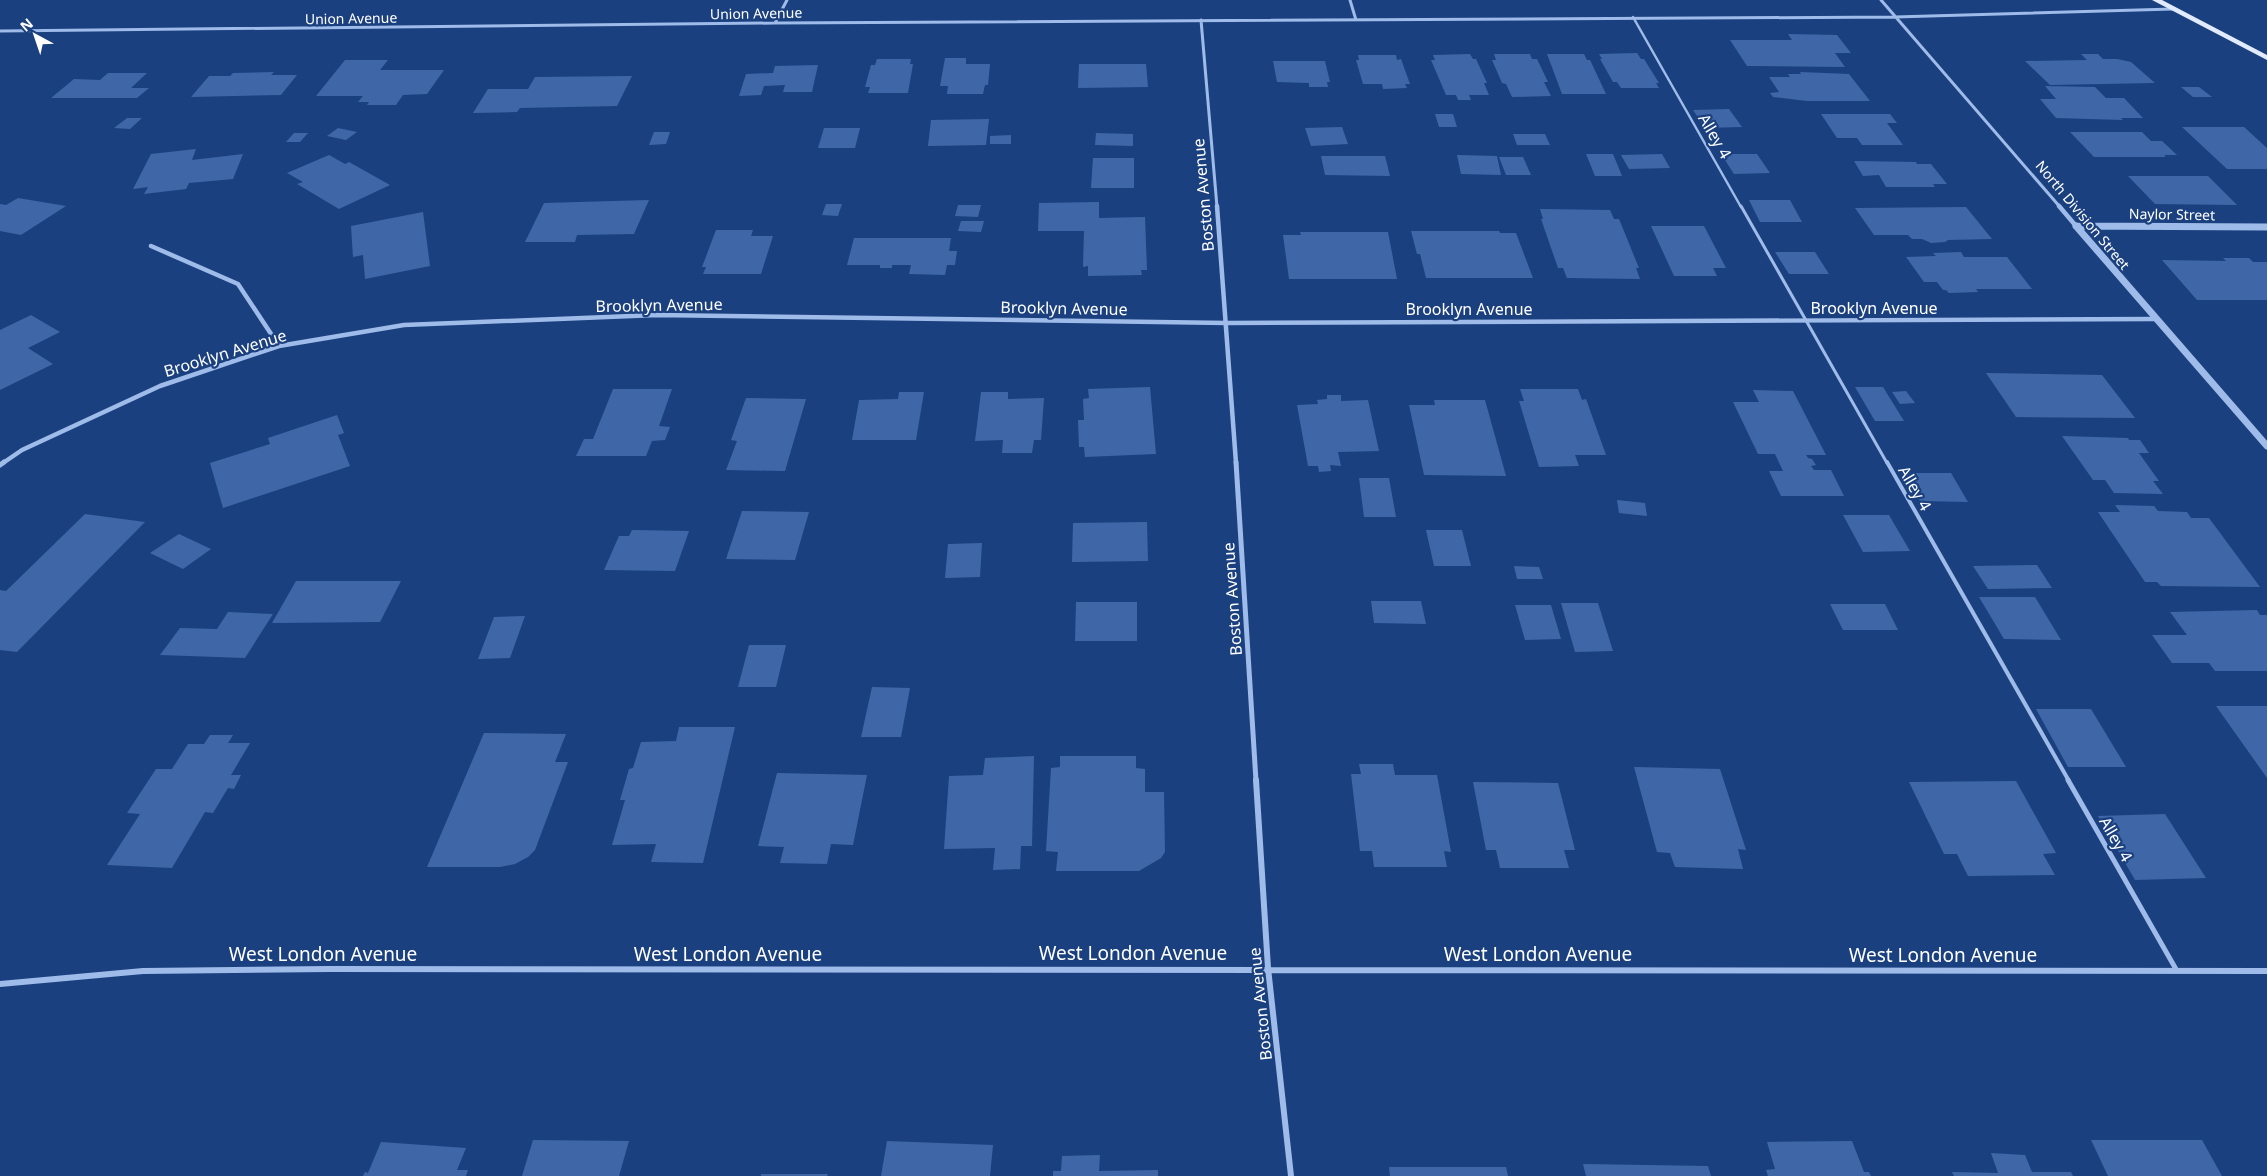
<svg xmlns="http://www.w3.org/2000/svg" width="2267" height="1176" font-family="'Noto Sans',sans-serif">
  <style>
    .building { fill: #3f67a7 }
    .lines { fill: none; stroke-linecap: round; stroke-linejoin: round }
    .service-far3 { stroke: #9ebbe9; stroke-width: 2.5 }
    .service-far2 { stroke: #9ebbe9; stroke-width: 3 }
    .service-far1 { stroke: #9ebbe9; stroke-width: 4 }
    .service { stroke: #9ebbe9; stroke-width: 5 }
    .minor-far3 { stroke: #9ebbe9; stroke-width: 3 }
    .minor-far2 { stroke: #9ebbe9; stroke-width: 4.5 }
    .minor-far1 { stroke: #9ebbe9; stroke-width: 5 }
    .minor { stroke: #9ebbe9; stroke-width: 6 }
    .tertiary { stroke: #9ebbe9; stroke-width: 7 }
    .primary { fill: #e2ebfe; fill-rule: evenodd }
    .labels { text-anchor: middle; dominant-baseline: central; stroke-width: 4.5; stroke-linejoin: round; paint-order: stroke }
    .far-street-label { font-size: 14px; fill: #fff; stroke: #1b407f }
    .street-label { font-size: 16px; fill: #fff; stroke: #1b407f }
    .near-street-label { font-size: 19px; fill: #fff; stroke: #1b407f }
  </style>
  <rect width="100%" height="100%" fill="#1b407f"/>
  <path class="building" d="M1788,34L1837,35L1851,53H1835L1845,67L1747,66L1730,40H1792Z
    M1637,53L1641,59H1644L1659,83H1656L1659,88H1621L1617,82H1613L1600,59H1602L1599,54Z
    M1470,54L1473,59H1476L1487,83H1484L1489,95H1469L1471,100H1458L1456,95H1446L1431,60H1435L1433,55Z
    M1494,54H1530L1532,59H1537L1548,82H1544L1551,96L1512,97L1506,84L1502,83L1492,60H1496Z
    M1547,54H1584L1587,60H1590L1606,94H1562Z
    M2081,54H2098L2103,59H2117L2131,62L2155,83L2050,85L2025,61L2087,60Z
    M1358,55H1396L1397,60L1401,59L1410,84H1405L1407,88L1383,89L1382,84H1363L1356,60H1359Z
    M945,58H966V64H990L988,85H985L983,94H947L948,86H940Z
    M877,59H911L910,64H913L908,93H868L870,87H865L871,65H875Z
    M345,60H388L380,70H444L427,94L403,95L396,105H367L369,102H358L363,96H316Z
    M1273,61H1325L1330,82H1327L1328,87H1309V83L1277,82Z
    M1079,64H1146L1148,87L1078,88Z
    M818,65L812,92H783L785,85L764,86L761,95L739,96L746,74L773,73L775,66Z
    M274,72L271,75H297L281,95L191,97L209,76H230L233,73Z
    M1800,72L1849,74L1870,101H1807L1773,97L1770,93L1779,92L1769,77H1790L1788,74H1801Z
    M108,73H147L131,88H149L137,98H51L74,79L100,80Z
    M632,76L617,106L520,108L517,112L473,113L488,89H528L535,77Z
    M2045,86L2095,87L2106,98H2124L2143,118H2121L2123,120L2056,118L2040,99H2056Z
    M2181,87H2199L2212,97H2193Z
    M1729,109L1742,127L1705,128L1693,110Z
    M1435,114H1453L1457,127H1439Z
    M1821,114H1890L1897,123H1887L1903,145H1862L1857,138H1837Z
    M127,118H142L130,129L114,128Z
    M989,119L986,145L928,146L931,120Z
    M1342,127L1348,144L1311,146L1305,128Z
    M2182,127H2244L2267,148V169H2227Z
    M338,128L357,132L346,140L327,136Z
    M824,128H860L855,148H818Z
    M654,132H670L666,144L649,145Z
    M2070,132H2142L2151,141H2162L2177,155H2164L2166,157H2094Z
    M294,133H308L300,142H286Z
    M1096,133L1133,134V146L1095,145Z
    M1513,134H1545L1550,145H1517Z
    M1011,135V144H990V136Z
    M196,149L192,160L243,154L233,179L189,183L186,189L144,194L148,187L133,189L151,154Z
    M1586,154H1613L1622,176H1595Z
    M1662,154L1670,168L1629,169L1621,155Z
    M1721,154H1757L1770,173L1734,174Z
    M329,155L345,164L349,162L390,185L339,209L297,184L303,182L287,173Z
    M1457,155L1497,156L1501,175L1461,174Z
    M1321,156H1385L1390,176L1325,175Z
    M1499,157H1523L1531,175H1506Z
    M1093,158H1134V188H1091Z
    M1854,161L1916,162L1917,164H1931L1947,184H1933L1935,187H1886L1879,175L1863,176Z
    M2128,176H2208L2237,205L2155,204Z
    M18,198L66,206L21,235L0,231V204L6,205Z
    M649,200L634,234L577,235L575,242H525L544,203Z
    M1749,200H1790L1802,222H1760Z
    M1099,202V218L1145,217L1147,270H1141L1142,275L1088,276V266L1083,267L1084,231H1038L1039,203Z
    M826,204H842L838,216L822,215Z
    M958,205H981L978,217L955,216Z
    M1966,207L1992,239L1948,240L1945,242L1931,243L1922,239H1912L1908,235H1874L1855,208Z
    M1540,209L1610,210L1614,219H1619L1639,268H1636L1640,279L1567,278L1563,268H1558L1541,219H1543Z
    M423,212L430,266L365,279L363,255L353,257L351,226Z
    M961,221H984L981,232L958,231Z
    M1651,226H1704L1726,268H1713L1717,276H1674Z
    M716,230H753L751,236H773L761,274H703L706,267H702Z
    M1411,231H1499L1500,233H1516L1533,278H1426L1420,254H1417Z
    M1300,232H1388L1397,279H1289L1283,235H1301Z
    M854,238H951L949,251H957L955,265H947L945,275L909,274L911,265H892V268H880V265H847Z
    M1775,252H1815L1829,274H1789Z
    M1961,252L1964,257H2007L2032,289H1976L1978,292L1949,293L1946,290H1943L1937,282H1924L1906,257L1936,256L1933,253Z
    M2223,258H2249L2253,262H2267V300H2197L2162,260L2226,261Z
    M31,315L60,332L28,348L53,364L0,390V330Z
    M1986,373L2102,375L2135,418L2016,417Z
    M1150,387L1156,454L1085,457L1084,447H1079L1078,420H1084L1083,399L1089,398L1088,389Z
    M1855,387H1883L1904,421H1875Z
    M613,389H672L659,426L670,427L665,440L652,441L646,456H576L584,439H593Z
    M1520,389H1578L1582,400L1586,399L1606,455H1575L1579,466L1539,467L1519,401H1524Z
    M1753,390L1793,391L1826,455H1806L1808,458L1812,459L1816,465L1811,466L1814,470H1831L1844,496H1781L1769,471H1783L1775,454H1758L1733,402H1759Z
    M1906,391L1915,403L1900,404L1892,392Z
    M899,392H924L916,440H852L859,400L898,399Z
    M981,392H1008V399L1044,398L1041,440H1034L1032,453H1002L1003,440L975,441Z
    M1327,395H1341V401L1368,400L1379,451L1338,452L1341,466L1330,465L1331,471L1319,472L1318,466H1308L1297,405L1318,404L1317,400L1327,399Z
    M746,398L806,399L785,471L726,470L737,441L731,440Z
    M1434,400H1485L1506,476L1424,475L1409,405H1435Z
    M337,415L344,433L338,435L350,466L223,508L210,463L270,444L268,438Z
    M2062,436L2128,438L2129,440H2140L2149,453H2139L2159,481H2153L2163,494L2114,493L2105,480H2093Z
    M1904,473H1951L1968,502L1920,501Z
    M1359,478H1389L1396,517H1364Z
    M1617,500L1645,503L1647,516L1619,513Z
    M2115,505L2154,506L2158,511L2187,512L2191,518H2209L2260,587L2161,586L2157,582H2145L2098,512H2120Z
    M742,511L809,512L795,560L726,559Z
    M85,514L145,522L17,652L0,650V590L6,591Z
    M1843,515H1889L1910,551L1863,552Z
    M1147,522L1148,561L1072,562L1073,523Z
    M632,530L689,531L675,571L604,570L619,536H629Z
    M1426,530H1462L1471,566H1434Z
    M179,534L211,549L183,569L150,553Z
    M982,543L980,577L945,578L948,544Z
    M2037,565L2052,588L1988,589L1973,566Z
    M1514,566L1539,567L1543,579H1517Z
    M296,581H401L380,622L272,623Z
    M1979,597H2035L2061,640L2004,639Z
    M1371,601H1421L1426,624L1374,623Z
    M1076,602H1137V641H1075Z
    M1561,603H1598L1613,651L1575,652Z
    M1830,604H1885L1898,630H1843Z
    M1515,605H1551L1561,639L1525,640Z
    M2257,610L2260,615H2267V671H2215L2209,663H2172L2152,635H2187L2170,612Z
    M228,612L273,614L245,658L160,655L180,628L217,629Z
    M525,616L510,658L478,659L494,617Z
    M749,645H786L776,687H738Z
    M872,687L910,688L901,737H861Z
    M2216,706H2267V778Z
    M2036,709H2091L2126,767H2068Z
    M679,727H735L703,863L651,862L656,844L612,845L625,800H620L629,769L633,768L641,742L676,741Z
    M484,733L566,734L555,762H568L535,850L528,857L515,864L500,867H427Z
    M210,735H233L228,743H250L231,775H241L234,789L228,788L213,813L205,812L172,868L107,865L140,814L127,813L156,769H172L188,744H204Z
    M1034,756L1032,846H1021L1020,869L993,870L995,848L944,849L949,776L983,775L985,758Z
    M1060,756H1136V768L1145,769V792H1164L1165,852L1161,858L1139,871H1056L1058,852L1046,851L1051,768L1060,767Z
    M1359,764H1393L1395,775H1437L1451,852L1444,851L1447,867H1374L1372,851H1360L1351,774H1361Z
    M1634,767L1720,769L1746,850L1738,849L1743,869L1675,867L1670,853L1657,852Z
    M777,773L867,775L853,845L831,844L827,864L780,863L784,847L758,846Z
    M2016,781L2056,853L2043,854L2055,875L1968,876L1957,854H1944L1909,782Z
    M1473,782L1558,783L1575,850H1564L1569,868H1500L1496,850H1486Z
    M2165,814L2206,878L2135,880L2098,816Z
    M533,1140L629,1141L619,1176H522Z
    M2091,1140H2202L2222,1176H2108Z
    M887,1141L993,1145L990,1176H881Z
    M1852,1141L1864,1172H1869L1871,1176H1768L1766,1170L1775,1169L1767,1142Z
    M381,1142L466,1148L457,1170H468L466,1176H363L365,1172L368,1173Z
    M1991,1153L2025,1155L2032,1172H2071L2073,1176H1954L1952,1172L1998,1173Z
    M1100,1155L1099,1171L1158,1170V1176H1053V1171H1061L1062,1156Z
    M1583,1164L1708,1166L1711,1176H1586Z
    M1389,1167H1506L1508,1176H1390Z
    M761,1174H828L827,1176H761Z"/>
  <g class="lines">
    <path class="service-far3" d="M1633,17L1741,207"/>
    <path class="service-far2" d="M1741,206L1887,463"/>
    <path class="service-far1" d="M1887,462L2069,781"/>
    <path class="service" d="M2068,780L2177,971"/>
    <path class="minor-far3" d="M1350,0L1356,20
      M1881,0L2060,207
      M1201,20L1217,207
      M775,23L787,0
      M0,31L775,23L1895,17L2173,9"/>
    <path class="minor-far2" d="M1217,206L1236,463
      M2059,206L2076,226
      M151,246L238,284L279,346
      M3,463L22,450L160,386L279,346L404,325L657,315L1227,323L2155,319"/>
    <path class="minor-far1" d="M1236,462L1256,781
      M0,465L4,462"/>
    <path class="minor" d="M1256,780L1268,968L1291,1176
      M0,984L143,971L330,969L2267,971"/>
    <path class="tertiary" d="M2076,226L2267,446
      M2076,226L2267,227"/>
    <path class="primary" d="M2152,0H2162L2267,55V60Z"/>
  </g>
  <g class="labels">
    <g class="far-street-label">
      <text transform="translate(756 13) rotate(-1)">Union Avenue</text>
      <text transform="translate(351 18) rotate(-1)">Union Avenue</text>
      <text transform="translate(2172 214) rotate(1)">Naylor Street</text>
      <text transform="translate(2083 215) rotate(50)">North Division Street</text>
    </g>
    <g class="street-label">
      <text transform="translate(1715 136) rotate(60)">Alley 4</text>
      <text transform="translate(1203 195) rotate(-95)">Boston Avenue</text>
      <text transform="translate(659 305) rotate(-1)">Brooklyn Avenue</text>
      <text transform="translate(1064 308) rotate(1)">Brooklyn Avenue</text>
      <text x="1874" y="308">Brooklyn Avenue</text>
      <text x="1469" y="309">Brooklyn Avenue</text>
      <text transform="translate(225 353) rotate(-17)">Brooklyn Avenue</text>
      <text transform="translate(1915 488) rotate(60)">Alley 4</text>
      <text transform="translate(1232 599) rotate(-94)">Boston Avenue</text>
      <text transform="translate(2116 839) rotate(60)">Alley 4</text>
      <text transform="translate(1260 1004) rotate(-96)">Boston Avenue</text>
    </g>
    <g class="near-street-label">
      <text x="1133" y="953">West London Avenue</text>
      <text x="323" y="954">West London Avenue</text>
      <text x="728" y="954">West London Avenue</text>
      <text x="1538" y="954">West London Avenue</text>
      <text x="1943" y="955">West London Avenue</text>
    </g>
  </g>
  <g transform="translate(35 35) rotate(320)" stroke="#1b407f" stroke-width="4" paint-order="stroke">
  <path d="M0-4L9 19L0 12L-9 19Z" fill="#ffffff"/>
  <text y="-8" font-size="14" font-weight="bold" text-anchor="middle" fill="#ffffff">N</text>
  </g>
</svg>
